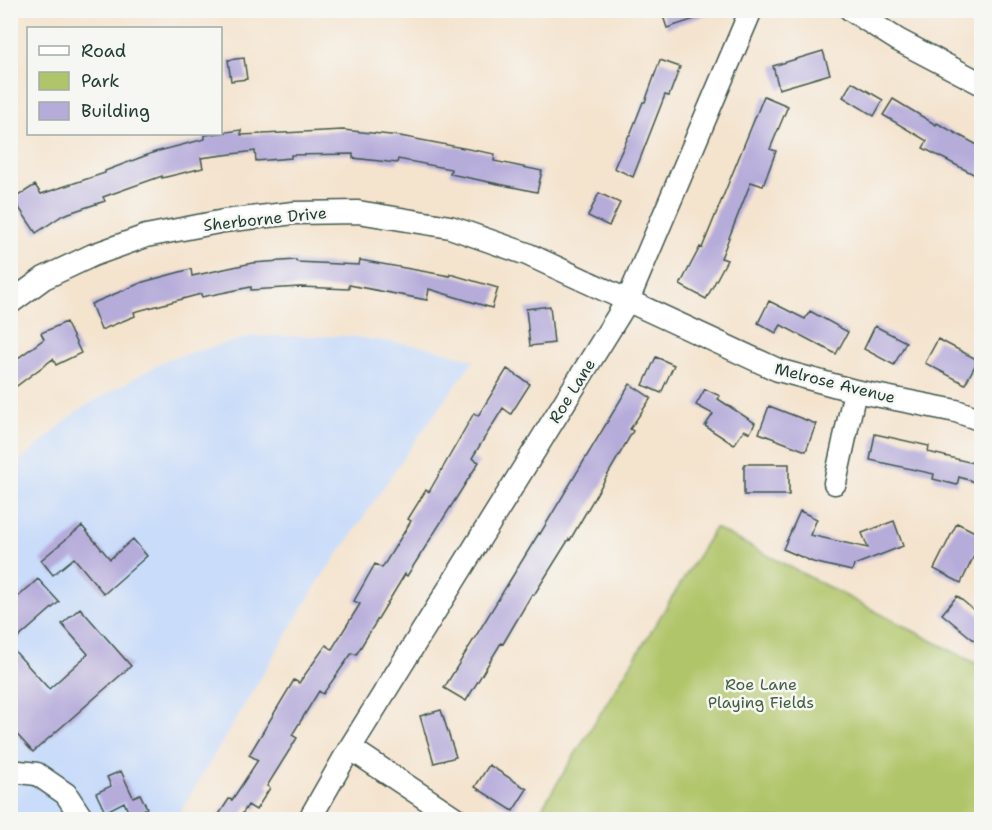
<svg xmlns="http://www.w3.org/2000/svg" width="992" height="830" font-family="'Shantell Sans',sans-serif">
  <style>
    .built { fill: #c9dcf9 }
    .green { fill: #b0c569; stroke: #68814e; stroke-width: 1.5 }
    .building { fill: #b6acda }
    .lines { fill: none; stroke-linecap: round; stroke-linejoin: round }
    .minor-casing { stroke: #3f564b; stroke-width: 25 }
    .minor { stroke: #fff; stroke-width: 22 }
    .labels { text-anchor: middle; dominant-baseline: central; stroke-width: 5; stroke-linejoin: round; paint-order: stroke }
    .street-label { font-size: 16px; fill: #1f3d34; stroke: #f6f6f2 }
    .park-label { font-size: 16px; fill: #435f41; stroke: #f6f6f2 }
  </style>
  <rect width="100%" height="100%" fill="#f6f6f2"/>
  <filter id="ink" filterUnits="userSpaceOnUse"><feTurbulence type="fractalNoise" baseFrequency=".0167" numOctaves="2"/><feDisplacementMap in="SourceGraphic" scale="12" xChannelSelector="R" yChannelSelector="G"/><feConvolveMatrix kernelMatrix="1 2 1 2 8 2 1 2 1" color-interpolation-filters="sRGB"/></filter>
  <filter id="wash" filterUnits="userSpaceOnUse"><feTurbulence type="fractalNoise" baseFrequency=".008" numOctaves="4" result="noise"/><feDisplacementMap in="SourceGraphic" scale="24" xChannelSelector="R" yChannelSelector="G"/><feGaussianBlur stdDeviation="1.35" result="paint"/><feColorMatrix in="noise" values="0 0 0 0 0 0 0 0 0 0 0 0 0 0 0 0 0 1.4 0 .05"/><feComposite in="paint" operator="in"/></filter>
  <g filter="url(#wash)">
    <rect width="100%" height="100%" fill="#f4e3cd"/>
    <path class="built" d="M253,336H347L427,347L474,360L401,461L349,539L320,579L176,819H11L10,470L77,411L168,359Z"/>
    <path class="green" d="M715,528L981,666V819H535Z"/>
    <g id="blocks">
      <path class="building" d="M661,10H710V14L667,28Z
        M823,51L830,74L779,89L773,66Z
        M244,58L247,79L231,81L228,60Z
        M660,60L680,67L669,96L665,95L633,177L614,168L629,135H630L643,102H645Z
        M852,82L883,100L874,116L843,97Z
        M764,96L788,106L770,149L776,151L763,186L751,182L721,258L727,260L706,299L680,285L700,247L702,248Z
        M893,99L936,125L937,123L981,147V178L923,148L927,141L883,115Z
        M241,130V135L343,130L400,136L495,154L494,161L542,171L537,192L450,174L451,169L398,159L397,163L353,158V154L291,155V158L256,161L255,151L201,158L203,168L162,178V176L103,197L105,201L63,215L36,233L13,199L35,185L41,194L105,173V171L155,152L205,139V135Z
        M599,193L620,203L609,226L588,216Z
        M296,260L297,262L359,265L360,260L450,276V274L498,288L492,308L429,289L427,300L349,285V289L300,287L251,290V287L202,297L201,294L134,312L135,316L101,330L91,304L143,282L191,269L192,276L252,263Z
        M769,301L805,319L810,311L848,332L836,354L781,325L776,333L758,323Z
        M550,306L554,343L530,346L526,309Z
        M66,322L81,353L56,365L53,359L10,391V364L44,339L41,333Z
        M875,326L906,342L894,365L864,349Z
        M938,339L978,360L965,384L925,363Z
        M656,357L674,365L661,393L643,385Z
        M507,369L530,384L511,414L503,408L472,458L479,462L407,576L405,574L356,655L352,653L323,694L319,691L292,735L297,738L267,786L270,788L256,810L248,805L239,819H216L229,799L232,800L258,760L249,755L294,680L299,683L326,645L332,649L360,604L354,601L375,564L382,568L411,521L408,519L426,490L429,492L474,413L478,416Z
        M630,384L651,398L630,429L633,431L570,540L569,539L534,595L532,594L503,644L501,643L466,701L444,688L539,533L540,534Z
        M705,389L720,396L718,399L755,423L750,433L744,430L734,445L705,426L713,414L696,405Z
        M769,406L816,424L806,451L759,433Z
        M875,434L929,446L928,452L981,465V484L959,477L957,485L933,479L934,474L870,460Z
        M744,464H789V495H744Z
        M800,511L817,519L810,535L868,548L862,533L894,521L903,546L854,565L852,571L813,562L783,549Z
        M957,523L981,535V541L961,583L934,569Z
        M82,526L110,559L133,539L147,556L104,594L74,558L53,575L41,560Z
        M38,579L59,602L10,645V604Z
        M957,596L981,616V646L942,614Z
        M80,608L131,666L33,752L10,727V646L49,689L88,654L62,624Z
        M441,710L456,757L434,763L420,716Z
        M489,765L527,789L513,811L475,787Z
        M121,771L133,797L140,794L147,808L130,816L124,802L105,812L96,793L111,786L107,777Z"/>
    </g>
  </g>
  <g filter="url(#ink)">
    <use href="#blocks" fill-opacity="0" stroke="#3f564b" stroke-width="1.5"/>
    <g class="lines">
      <defs>
        <path id="minor" d="M851,10L898,40L982,84
          M10,303L44,278L93,255L146,236L224,221L294,213L358,212L450,227L527,254L778,370L855,391L956,411L982,420
          M835,483L855,391
          M350,748L458,820
          M10,771L37,774L66,794L83,820
          M309,820L350,748L628,300L751,10"/>
      </defs>
      <use href="#minor" class="minor-casing"/>
      <use href="#minor" class="minor"/>
    </g>
  </g>
  <g class="labels">
    <g class="street-label">
      <text transform="translate(265 219) rotate(-6)">Sherborne Drive</text>
      <text transform="translate(835 383) rotate(14)">Melrose Avenue</text>
      <text transform="translate(572 391) rotate(-58)">Roe Lane</text>
    </g>
    <g class="park-label">
      <text x="761" y="684">Roe Lane<tspan x="761" dy="18">Playing Fields</tspan></text>
    </g>
  </g>
  <rect width="992" height="830" fill="none" stroke="#f6f6f2" stroke-width="36"/>
  <rect x="27" y="27" width="195" height="108" fill="#f6f6f2" stroke="#a0aca6" stroke-width="1.5"/>
  <rect x="39" y="46" width="30" height="9" fill="#ffffff" stroke="#a0aca6" stroke-width="1.5"/>
  <text x="81" y="57" font-size="18" fill="#1f3d34">Road</text>
  <rect x="39" y="72" width="30" height="18" fill="#b0c569" stroke="#a0aca6" stroke-width="1.5"/>
  <text x="81" y="87" font-size="18" fill="#1f3d34">Park</text>
  <rect x="39" y="102" width="30" height="18" fill="#b6acda" stroke="#a0aca6" stroke-width="1.5"/>
  <text x="81" y="117" font-size="18" fill="#1f3d34">Building</text>
</svg>
